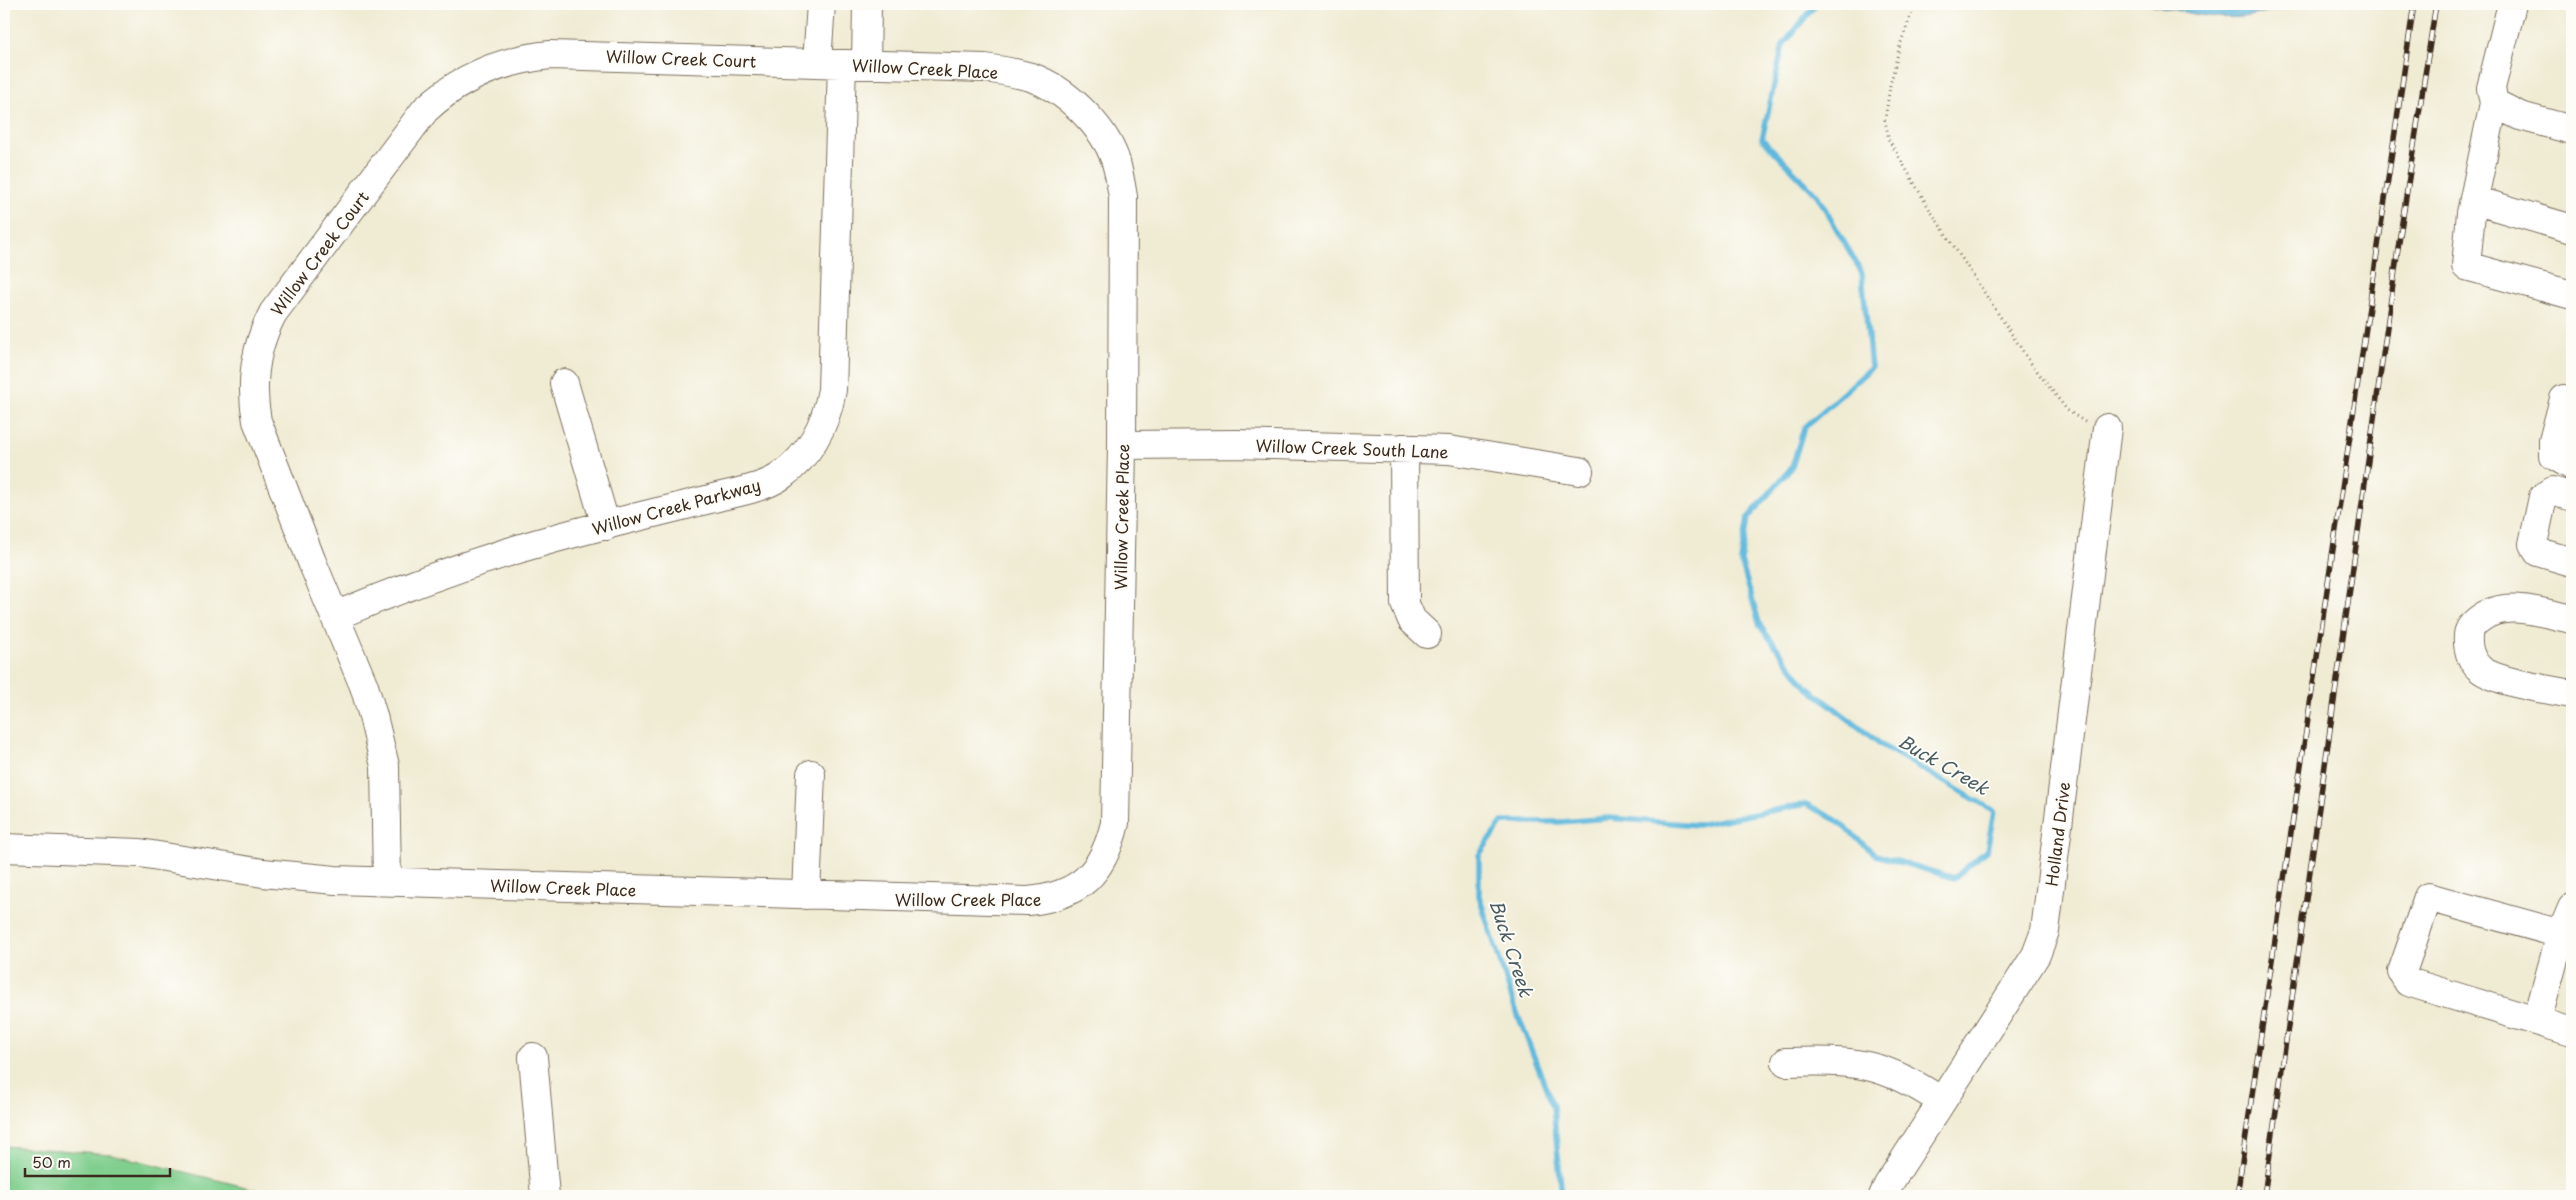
<svg xmlns="http://www.w3.org/2000/svg" width="2576" height="1200" font-family="'Playpen Sans',sans-serif">
  <style>
    .green { fill: #81cf8f; stroke: #5e7c56 }
    .water { fill: #60b9dd; stroke: #4e727e }
    .lines { fill: none; stroke-linecap: round; stroke-linejoin: round }
    .stream { stroke: #60b9dd; stroke-width: 5.5 }
    .minor-casing { stroke: #7a6e5d; stroke-width: 30 }
    .path { stroke: #7a6e5d; stroke-width: 3; stroke-dasharray: 1 4; stroke-linecap: butt }
    .minor { stroke: #fff; stroke-width: 28 }
    .rail-casing { stroke: #3b2a1e; stroke-width: 5.5 }
    .rail { stroke: #fdfcf7; stroke-width: 4; stroke-dasharray: 11; stroke-linecap: butt }
    .labels { text-anchor: middle; dominant-baseline: central; stroke-width: 4; stroke-linejoin: round; paint-order: stroke }
    .street-label { font-size: 16px; fill: #3b2a1e; stroke: #fdfcf7 }
    .water-label { font-size: 18px; font-style: italic; fill: #485c61; stroke: #fdfcf7 }
  </style>
  <rect width="100%" height="100%" fill="#fdfcf7"/>
  <filter id="ink" filterUnits="userSpaceOnUse"><feTurbulence type="fractalNoise" baseFrequency=".02" numOctaves="2"/><feDisplacementMap in="SourceGraphic" scale="10" xChannelSelector="R" yChannelSelector="G"/><feConvolveMatrix kernelMatrix="1 2 1 2 8 2 1 2 1" color-interpolation-filters="sRGB"/></filter>
  <filter id="wash" filterUnits="userSpaceOnUse"><feTurbulence type="fractalNoise" baseFrequency=".0096" numOctaves="4" result="noise"/><feDisplacementMap in="SourceGraphic" scale="20" xChannelSelector="R" yChannelSelector="G"/><feGaussianBlur stdDeviation="1.12" result="paint"/><feColorMatrix in="noise" values="0 0 0 0 0 0 0 0 0 0 0 0 0 0 0 0 0 1.4 0 .05"/><feComposite in="paint" operator="in"/></filter>
  <g filter="url(#wash)">
    <rect width="100%" height="100%" fill="#f0ebd3"/>
    <path class="green" d="M4,1146L111,1154L270,1193L273,1196H4Z"/>
    <path class="water" d="M2150,4H2284C2242,28 2194,15 2150,4Z"/>
    <g class="lines">
      <path class="stream" d="M1562,1196L1553,1106L1514,1005L1479,896V855L1502,822H1560L1609,818L1697,825L1806,804L1836,820L1876,855L1954,878L1987,850L1994,811L1883,746L1806,686L1760,626L1741,561L1748,518L1792,467L1804,428L1871,368L1862,273L1817,195L1762,139L1783,45L1816,4"/>
    </g>
  </g>
  <g filter="url(#ink)">
    <g class="lines">
      <defs>
        <path id="minor" d="M2512,4L2491,88L2494,103L2520,116L2572,130
          M817,62L821,4
          M866,64L867,4
          M2494,103L2471,213L2466,266L2572,295
          M2474,200L2572,229
          M564,383L606,526
          M2572,402L2564,399L2553,441V455L2572,466
          M1122,445L1236,444L1449,450L1579,471
          M1404,448L1405,604L1412,620L1427,634
          M2572,497L2552,491L2543,497L2533,544L2538,552L2572,562
          M335,616C408,585 480,559 556,538C607,524 659,512 710,499C732,493 762,489 781,476C810,455 826,424 832,390L842,64
          M2572,619C2542,613 2504,598 2478,620C2473,624 2468,630 2468,636C2467,646 2470,659 2478,667C2492,682 2551,690 2572,694
          M4,848L140,853L263,873L335,880L1028,901C1080,896 1103,873 1115,823L1122,445L1123,197C1121,184 1119,172 1115,159C1103,125 1065,89 1031,77C1016,73 1000,70 985,68L550,55C502,60 460,77 425,110L273,313C255,347 250,384 257,421L312,562L364,686L373,716L385,766L387,881
          M806,895L811,774
          M2572,937L2428,897L2402,972L2408,982L2572,1032
          M2537,1021L2561,934L2572,908
          M533,1057L545,1196
          M1786,1062C1854,1060 1884,1062 1941,1101
          M1883,1196L1888,1185L2036,955L2045,931L2107,428"/>
      </defs>
      <use href="#minor" class="minor-casing"/>
      <path class="path" d="M1915,4L1900,45L1890,86L1885,120L1889,140L1930,210L2030,362L2067,410L2085,422"/>
      <use href="#minor" class="minor"/>
      <defs>
        <path id="rail" d="M2237,1196L2414,4
          M2264,1196L2399,242L2436,4"/>
      </defs>
      <use href="#rail" class="rail-casing"/>
      <use href="#rail" class="rail"/>
    </g>
  </g>
  <g class="labels">
    <g class="street-label">
      <text transform="translate(681 58) rotate(2)">Willow Creek Court</text>
      <text transform="translate(925 68) rotate(3)">Willow Creek Place</text>
      <text transform="translate(319 253) rotate(-53)">Willow Creek Court</text>
      <text transform="translate(1352 448) rotate(2)">Willow Creek South Lane</text>
      <text transform="translate(676 506) rotate(-15)">Willow Creek Parkway</text>
      <text transform="translate(1121 517) rotate(-89)">Willow Creek Place</text>
      <text transform="translate(2057 834) rotate(-83)">Holland Drive</text>
      <text transform="translate(563 887) rotate(2)">Willow Creek Place</text>
      <text x="968" y="899">Willow Creek Place</text>
    </g>
    <g class="water-label">
      <text transform="translate(1944 764) rotate(30)">Buck Creek</text>
      <text transform="translate(1512 948) rotate(72)">Buck Creek</text>
    </g>
  </g>
  <rect width="2576" height="1200" fill="none" stroke="#fdfcf7" stroke-width="20"/>
  <path d="M25 1168v8h145v-8" fill="none" stroke="#3b2a1e" stroke-width="2.5"/>
  <text x="32" y="1168" font-size="15" fill="#3b2a1e" stroke="#fdfcf7" stroke-width="4" paint-order="stroke">50 m</text>
</svg>
